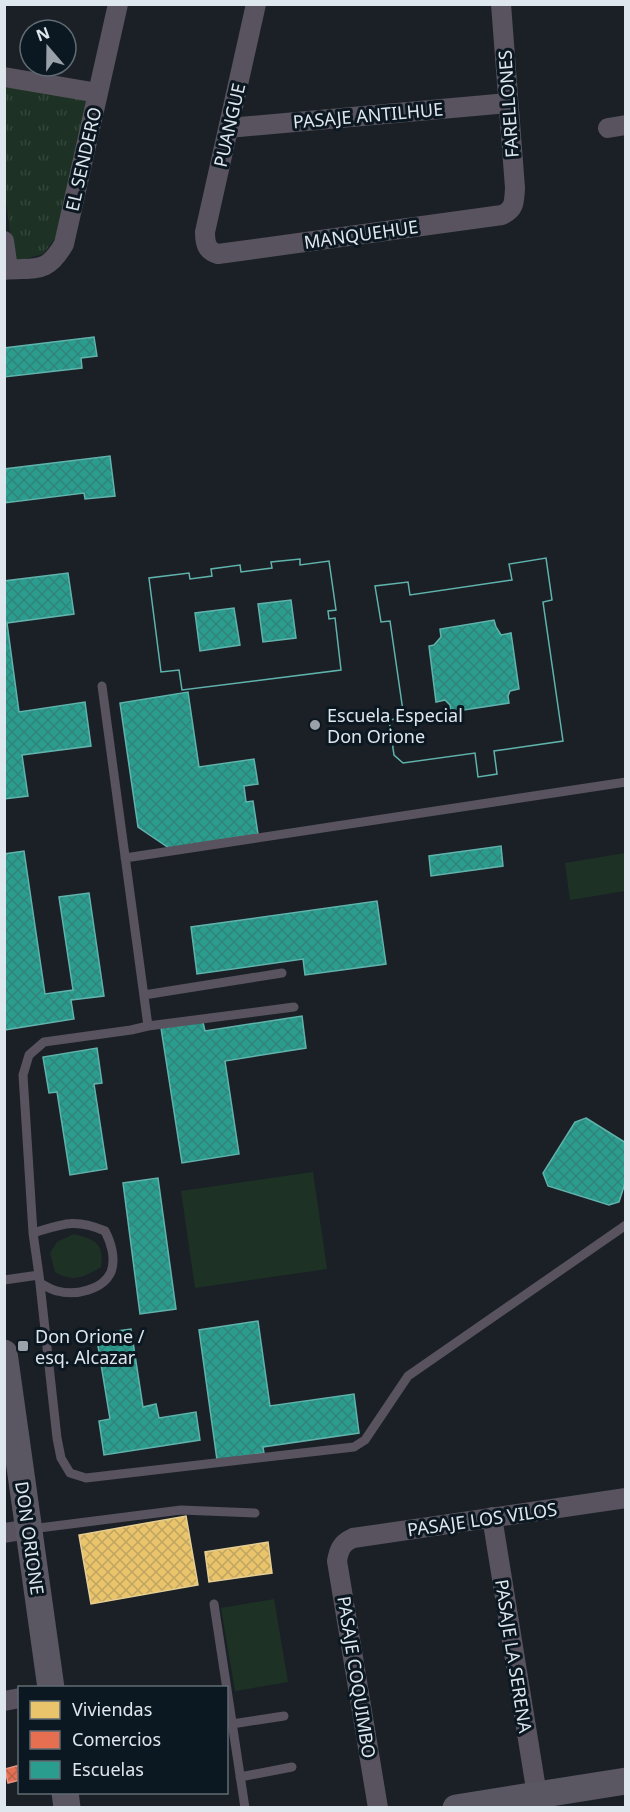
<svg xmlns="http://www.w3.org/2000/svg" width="630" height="1812" font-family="'Noto Sans',sans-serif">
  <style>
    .green { fill: #1d3225 }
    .park { fill: url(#park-tufts) }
    .homes { fill: url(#homes-cross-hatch); stroke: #e6ce92; stroke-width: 1.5 }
    .shops { fill: url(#shops-cross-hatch); stroke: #e59380; stroke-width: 1.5 }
    .schools { fill: url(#schools-cross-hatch); stroke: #60b3ac; stroke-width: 1.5; fill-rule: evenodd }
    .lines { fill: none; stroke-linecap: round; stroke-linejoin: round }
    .lane { stroke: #58535e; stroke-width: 9 }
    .street { stroke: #58535e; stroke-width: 20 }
    .secondary { stroke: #5a5662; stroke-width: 27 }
    .poi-dot { fill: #9aa1a8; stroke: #0c1821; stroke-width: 2 }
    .labels { text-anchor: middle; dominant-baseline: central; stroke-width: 6; stroke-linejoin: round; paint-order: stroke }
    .street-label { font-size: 18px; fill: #dfe7ee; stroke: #0c1821 }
    .poi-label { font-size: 18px; fill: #dfe7ee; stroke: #0c1821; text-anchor: start }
  </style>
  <defs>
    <pattern id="park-tufts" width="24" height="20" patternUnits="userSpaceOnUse" patternTransform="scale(1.5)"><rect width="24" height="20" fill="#1d3225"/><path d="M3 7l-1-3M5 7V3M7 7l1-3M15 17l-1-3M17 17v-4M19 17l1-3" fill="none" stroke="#33463a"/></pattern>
    <pattern id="homes-cross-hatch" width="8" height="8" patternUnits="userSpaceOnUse" patternTransform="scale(1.5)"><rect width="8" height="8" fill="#e9c46a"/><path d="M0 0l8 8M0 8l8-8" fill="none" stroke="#c0a461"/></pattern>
    <pattern id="shops-cross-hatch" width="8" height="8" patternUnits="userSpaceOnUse" patternTransform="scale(1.5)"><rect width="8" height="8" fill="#e76f51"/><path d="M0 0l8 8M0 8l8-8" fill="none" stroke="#b6624e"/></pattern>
    <pattern id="schools-cross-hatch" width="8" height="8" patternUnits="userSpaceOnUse" patternTransform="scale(1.5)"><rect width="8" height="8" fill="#2a9d8f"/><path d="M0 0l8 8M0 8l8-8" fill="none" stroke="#328379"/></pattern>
  </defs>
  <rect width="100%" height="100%" fill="#1a2026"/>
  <path class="green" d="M625,853V891L570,900L565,863Z
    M313,1172L327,1269L195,1288L181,1191Z
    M74,1234C95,1240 104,1242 101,1267C83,1277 74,1283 55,1272L50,1253L57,1242Z
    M274,1599L288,1682L235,1691L221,1608Z"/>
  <path class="park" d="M4,87L88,99L57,236L43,254L14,262L4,186Z"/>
  <path class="homes" d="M186,1516L198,1585L91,1604L79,1535Z
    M268,1542L272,1573L209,1582L205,1552Z"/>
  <path class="shops" d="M20,1765V1780L8,1783L5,1769Z"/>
  <path class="schools" d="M94,337L97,356L81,358L82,368L4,377V348Z
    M110,456L115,496L85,499L84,493L4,503V469Z
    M546,558L552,600L543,602L563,741L494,751L497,774L478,777L475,753L403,763L394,755L389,720L404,718L390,621L381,622L375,586L408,582L410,595L512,580L509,564ZM494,620L496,627L501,635L511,633L519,689L510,691L508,696L509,703L451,712L450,705L445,700L436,702L429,646L434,645L441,637L440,629Z
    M546,558L552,600L543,602L563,741L494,751L497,774L478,777L475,753L403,763L394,755L389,720L404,718L390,621L381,622L375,586L408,582L410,595L512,580L509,564Z
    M300,559V565L329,561L336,610L328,611L329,619L335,618L341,670L182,690L179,670L161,672L149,578L189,573L190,579L212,576L211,569L240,565L241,572L272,568L271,562ZM234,608L240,645L200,651L195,613Z
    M300,559V565L329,561L336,610L328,611L329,619L335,618L341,670L182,690L179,670L161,672L149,578L189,573L190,579L212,576L211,569L240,565L241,572L272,568L271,562Z
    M68,573L74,614L7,623L19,712L85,702L91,746L22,755L28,796L4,799V581Z
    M291,600L296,638L263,642L258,604Z
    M188,692L199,767L254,759L258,784L244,786L246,802L253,801L258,834L169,848L138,827L120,703Z
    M501,846L503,866L431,876L429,856Z
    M24,851L45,994L73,990L59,897L89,893L104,996L71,1000L74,1019L4,1030V854Z
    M377,901L386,964L305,975L303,959L197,974L191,927Z
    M302,1016L306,1048L225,1061L239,1154L182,1163L161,1028L203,1022L205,1031Z
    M97,1048L102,1083L94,1084L107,1169L70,1175L57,1092L49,1093L43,1057Z
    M586,1118L626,1143V1180L619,1202L609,1205L548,1186L543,1173L575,1122Z
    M158,1178L176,1309L140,1314L123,1183Z
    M258,1321L270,1406L354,1394L359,1433L263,1447L264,1453L217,1460L199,1330Z
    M131,1329L143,1407L156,1404L159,1418L196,1412L200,1440L104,1455L99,1421L110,1419L96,1334Z"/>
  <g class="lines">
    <path class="lane" d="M125,858L626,782
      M144,995L282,973
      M148,1026L294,1007
      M33,1233C63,1224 75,1218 105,1231C111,1242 116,1259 111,1272C103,1290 75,1296 57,1291C51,1290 46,1286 40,1283
      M39,1275L33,1233L23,1075L29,1055L44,1042L131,1030L148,1026L102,686
      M4,1280L39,1275L57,1438L61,1458L70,1473L86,1478L354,1447L365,1440L408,1376L626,1225
      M31,1529L181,1510L255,1513
      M214,1604L245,1808
      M232,1724L284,1716
      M240,1777L292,1767"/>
    <path class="street" d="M256,4L205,232C205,244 207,251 218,254L502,215C515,209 514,202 515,188L501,4
      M4,77L98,93
      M228,128L508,103
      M608,128L626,125
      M4,241L8,269
      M4,270C36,267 46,275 64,244L118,4
      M492,1517L537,1795
      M4,1533L29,1529
      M4,1701L20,1698
      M378,1808L337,1561C339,1549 342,1543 353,1538L626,1498"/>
    <path class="secondary" d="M4,1353L51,1688
      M65,1792L67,1808
      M456,1808L626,1781"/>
  </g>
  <g class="poi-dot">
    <circle cx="315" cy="725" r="6"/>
    <rect x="17" y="1340" width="12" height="12" rx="3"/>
  </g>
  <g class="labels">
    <g class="street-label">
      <text transform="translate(508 104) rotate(-94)">FARELLONES</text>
      <text transform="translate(368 115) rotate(-5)">PASAJE ANTILHUE</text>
      <text transform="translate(229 125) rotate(-77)">PUANGUE</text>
      <text transform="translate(83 159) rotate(-77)">EL SENDERO</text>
      <text transform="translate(361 234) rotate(-8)">MANQUEHUE</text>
      <text transform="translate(482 1519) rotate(-8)">PASAJE LOS VILOS</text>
      <text transform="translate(30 1538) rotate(82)">DON ORIONE</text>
      <text transform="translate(514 1656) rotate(81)">PASAJE LA SERENA</text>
      <text transform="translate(357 1677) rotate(81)">PASAJE COQUIMBO</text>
    </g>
    <g class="poi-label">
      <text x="327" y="715">Escuela Especial<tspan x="327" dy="21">Don Orione</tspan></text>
      <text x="35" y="1336">Don Orione /<tspan x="35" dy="21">esq. Alcazar</tspan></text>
    </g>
  </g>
  <rect width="630" height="1812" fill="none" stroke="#dfe7ee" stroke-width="12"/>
  <rect x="18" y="1686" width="210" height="108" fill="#0c1821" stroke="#606b73" stroke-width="1.5"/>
  <rect x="30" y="1701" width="30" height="18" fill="#e9c46a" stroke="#606b73" stroke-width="1.5"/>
  <text x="72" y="1716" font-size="18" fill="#dfe7ee">Viviendas</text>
  <rect x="30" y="1731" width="30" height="18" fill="#e76f51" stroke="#606b73" stroke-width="1.5"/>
  <text x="72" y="1746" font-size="18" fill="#dfe7ee">Comercios</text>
  <rect x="30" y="1761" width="30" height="18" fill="#2a9d8f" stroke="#606b73" stroke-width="1.5"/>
  <text x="72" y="1776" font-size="18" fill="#dfe7ee">Escuelas</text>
  <g transform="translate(48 48) rotate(340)"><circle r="28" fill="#0c1821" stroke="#606b73" stroke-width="1.5"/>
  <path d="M0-4.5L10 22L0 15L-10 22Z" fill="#9aa1a8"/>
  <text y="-9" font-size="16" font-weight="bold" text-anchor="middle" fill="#dfe7ee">N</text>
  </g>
</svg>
